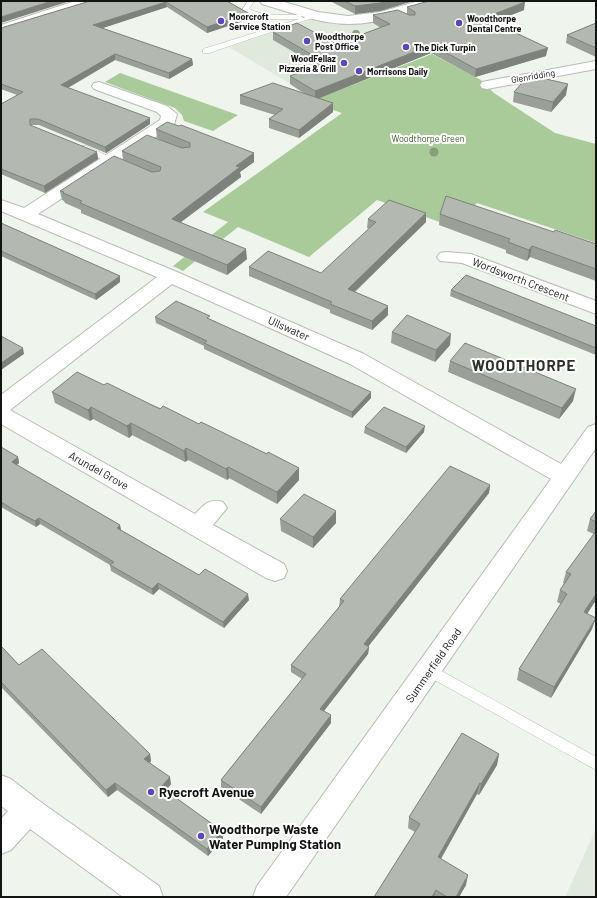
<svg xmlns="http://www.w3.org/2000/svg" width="597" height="898" font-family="Barlow,sans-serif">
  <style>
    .built { fill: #e0eadc }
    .green { fill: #a8cb99 }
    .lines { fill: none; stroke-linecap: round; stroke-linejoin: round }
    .service-casing { stroke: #b7bcb5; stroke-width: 1 }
    .minor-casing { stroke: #b7bcb5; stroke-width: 2 }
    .service { fill: #fff; fill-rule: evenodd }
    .minor { fill: #fff; fill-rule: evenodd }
    .tree { fill: #869f79 }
    .wall { fill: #9a9f98 }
    .shaded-wall { fill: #7d827c }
    .building { fill: #b3b9b1; stroke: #7d827c }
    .poi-dot { fill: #5e46bf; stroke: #fff; stroke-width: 1.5 }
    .labels { text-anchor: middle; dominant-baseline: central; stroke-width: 4; stroke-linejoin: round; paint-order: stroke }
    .far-poi-label { font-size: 9px; font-weight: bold; fill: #121412; stroke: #fff; text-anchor: start }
    .far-street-label { font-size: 9px; fill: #121412; stroke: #fff }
    .far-park-label { font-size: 9px; fill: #305a1a; stroke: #fff }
    .street-label { font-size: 11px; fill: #121412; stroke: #fff }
    .near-poi-label { font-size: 13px; font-weight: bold; fill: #121412; stroke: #fff; text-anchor: start }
    .district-label { font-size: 15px; font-weight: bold; letter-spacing: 1px; fill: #2c312b; stroke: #fff }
  </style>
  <rect width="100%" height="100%" fill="#eff4ed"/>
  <path class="built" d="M412,13L315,99L229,47L309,20L380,19Z
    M596,829V897H565Z"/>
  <path class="green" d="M432,54L481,80L494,93L555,133L596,144V243L477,203L454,227L377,200L309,257L238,227L183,271L173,266L228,222L203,212L342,113L309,102Z
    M120,73L238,115L213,131L184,121L182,115L175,108L105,82Z"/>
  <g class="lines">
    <defs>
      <path id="service" d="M248,1H254L249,9L265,15H300L303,18L318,13L321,15L209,53H203V49L299,19H264L243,11L242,10Z
        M80,146H86L121,162L117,164H114L80,150Z
        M429,664L596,757V770L424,674L422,670L424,666Z"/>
      <path id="minor" d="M75,1H96L94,4L1,33V25Z
        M260,1H281L318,12L348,16L380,12L419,1H441L439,4C410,12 379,24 349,24C319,24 290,12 262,4Z
        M596,61V69L487,89L482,88L480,85L482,82L487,81Z
        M99,82L167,106L177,114L174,125L38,214L177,272L364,354L561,464L588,427L596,424V448L286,897H253L257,886L551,479L350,364L172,284L10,410L195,514C204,505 209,498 223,502L227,508L213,525L284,564L287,571L284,578L275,581L266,578L1,424V395L157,277L1,211V200L24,208L160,120L161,116L157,112L94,89L92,86L94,83Z
        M446,252L471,254L596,301V314L462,263L440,261L437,257L440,253Z
        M1,775L11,779L38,800L159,886L163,897H123L30,829L11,850L1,854V819L8,811L1,806Z"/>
    </defs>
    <use href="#service" class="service-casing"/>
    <use href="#minor" class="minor-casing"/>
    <use href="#service" class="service"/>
    <use href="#minor" class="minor"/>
  </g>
  <g class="tree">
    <circle cx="356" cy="34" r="4"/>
    <circle cx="434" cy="152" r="4.5"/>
  </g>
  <path class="wall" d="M90,1H227L248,13L249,19L207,33L167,7L102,28L192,59L193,65L169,79L115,60L68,88L150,124L106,153L39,125H31V126L97,152L98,159L45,193L1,174V104L17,95L1,89V28Z
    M330,1H413L380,11L355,14Z
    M407,7L524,10L493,22L546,56L475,77L431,53L319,98L333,103V112L299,138L269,128V119L275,115L240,104V95L305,94L290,84V76L318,66L273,40V32L336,44L381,28L373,23V15L407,14Z
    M596,23V57L566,43L567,35Z
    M514,92L566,95L551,112L513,102Z
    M156,129L254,153V162L240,172L241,177L181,222L247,259L227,275L81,213V210L65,203L64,201L62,200L60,191L123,160L122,151L165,142L157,138Z
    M426,213V222L355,292L388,306V315L372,330L330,313V310L249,276V267L321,273L369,229L367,228L368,219Z
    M440,214L554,232L596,244V281L530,257L527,261L506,253V250L439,225Z
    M1,223L120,276V282L96,300L1,256Z
    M451,290L596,326V355L450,296Z
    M155,317L210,319L371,398L352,418L204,349V346L156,323Z
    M392,332L450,345L435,362L391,343Z
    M450,361L573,401L559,419L448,372Z
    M104,385L199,424L299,468V480L277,504L229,478L227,480L188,460L185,462L132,435L129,438L93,419L90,421L55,403L52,392Z
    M365,427L424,432L406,453L364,433Z
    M1,447L18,457L19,463L17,465L120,525L121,530L199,575L249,600L224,628L159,589L153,595L111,571L110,565L40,524L36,527L1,507Z
    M490,485L489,493L368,646L369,647L368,654L324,711L331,723L261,814L221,787V780L302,679L291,672V665L339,607L340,599Z
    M596,511V600L587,614L592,629L551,698L517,680L519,669L561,604L557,602L560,590L564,584L563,583L566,572L594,534L587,531L590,519Z
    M280,519L336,523L313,548L281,531Z
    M1,646L19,665L150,754L151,761L150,763L171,784L166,791L222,831L223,838L208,856L117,790L108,797L1,687Z
    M499,754L497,765L479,795L477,794L441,859L466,885L459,897H374L415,832L408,828L409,817Z"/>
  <path class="shaded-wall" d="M52,1H70L1,23V17Z
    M386,1H413L380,11L355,14V6Z
    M166,2L167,7L94,31L93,25Z
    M525,2L524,10L483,26L484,18Z
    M248,13L249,19L207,33V27Z
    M432,45L431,53L315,100V91Z
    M548,48L546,56L475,77L476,69Z
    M115,54V60L62,91L61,85Z
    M192,59L193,65L169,79V73Z
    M568,84L566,95L551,112L553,102Z
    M333,103V112L299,138V130Z
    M150,118V124L106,153L105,147Z
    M97,152L98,159L45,193L44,186Z
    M254,153V162L240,172L241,177L173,228L172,219L236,166Z
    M426,213V222L348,298V289Z
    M532,246L530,257L527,261L529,250Z
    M246,249L247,259L227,275V265Z
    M120,276V282L96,300L95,294Z
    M388,306V315L372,330V321Z
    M451,334L450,345L435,362L436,350Z
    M23,348L24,354L1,370V363Z
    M576,389L573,401L559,419L562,408Z
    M371,392V398L352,418V412Z
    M91,407L93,419L90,421L88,410Z
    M131,423L132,435L129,438L127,426Z
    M425,426L424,432L406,453V447Z
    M186,448L188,460L185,462L184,451Z
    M18,457L19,463L13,468L12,462Z
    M228,467L229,478L227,480L226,469Z
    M299,468V480L277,504V492Z
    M490,485L489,493L364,652V644Z
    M336,511V523L313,548V537Z
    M39,518L40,524L36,527L35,521Z
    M120,525L121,531L117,528Z
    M158,583L159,589L153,595L152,589Z
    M248,594L249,600L224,628L223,622Z
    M596,594V600L581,623L584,612Z
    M596,618L592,629L551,698L554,687Z
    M369,647L368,654L320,716V709Z
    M331,715V723L261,814V807Z
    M150,754L151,761L146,766L144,759Z
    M499,754L497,765L479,795L481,784Z
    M170,777L171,784L162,795L161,787Z
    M115,783L117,790L108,797L106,790Z
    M480,783L477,794L436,867L438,857Z
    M222,831L223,838L208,856L207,849Z
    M468,875L466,885L459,897H456Z
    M436,890L434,897H432Z"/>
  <path class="building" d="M1,1H52L1,17Z
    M90,1H227L248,13L207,27L166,2L93,25L192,59L169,73L115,54L61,85L150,118L105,147L38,119H30V125L97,152L44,186L1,169V104L23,92L1,84V28Z
    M345,1H386L380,3L355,6Z
    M429,1H524L525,2L484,18L548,48L476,69L432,45L315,91L290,76L326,63L273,32L297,23L336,44L390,24L373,15L398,10L409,15H415V12L407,7Z
    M596,23V48L567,35Z
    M529,75L568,84L553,102L514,92Z
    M273,83L333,103L299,130L269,119L283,109L240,95Z
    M167,122L179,126L181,125L254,153L236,166L240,167L172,219L246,249L227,265L80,203L82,201L63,193L64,192L60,191L114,156L152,172L160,171L161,167L122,151L147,135L182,148L190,147V143L156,129Z
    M446,196L554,232L555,230L596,244V269L532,246L529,250L508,242L510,239L440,214Z
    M389,200L426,213L348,289L388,306L372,321L330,304L332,302L249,267L268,251L321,273L376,222L368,219Z
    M1,223L120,276L95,294L1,251Z
    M466,275L596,326V348L451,290Z
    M176,301L210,316L207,318L371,392L352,412L204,343L207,341L155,317Z
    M407,315L451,334L436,350L392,332Z
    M1,336L23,348L1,363Z
    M465,343L576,389L562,408L450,361Z
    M77,372L104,385L107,383L160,409L163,406L199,424L201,422L267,454L268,452L299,468L277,492L228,467L226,469L186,448L184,451L131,423L127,426L91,407L88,410L52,392Z
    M384,407L425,426L406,447L365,427Z
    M1,447L18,457L12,462L120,525L117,528L199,575L205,569L248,594L223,622L158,583L152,589L110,565L114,562L39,518L35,521L14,510L1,502Z
    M450,466L490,485L364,644L369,647L320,709L331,715L261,807L221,780L306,674L291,665L344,601L340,599Z
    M304,494L336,511L313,537L280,519Z
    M596,511V522L590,519Z
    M596,531V594L584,612L596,618L554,687L519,669L567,594L560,590L571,574L566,572Z
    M1,646L19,665L42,649L150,754L144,759L170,777L161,787L222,831L207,849L115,783L106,790L1,682Z
    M462,733L499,754L481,784L480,783L438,857L468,875L456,897H447L436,890L432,897H374L420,824L409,817Z"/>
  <g class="poi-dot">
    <circle cx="221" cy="21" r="4"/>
    <circle cx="459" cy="23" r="4"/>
    <circle cx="307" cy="41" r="4"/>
    <circle cx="406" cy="47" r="4"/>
    <circle cx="344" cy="63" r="4"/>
    <circle cx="359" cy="71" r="4"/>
    <circle cx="151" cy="792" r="4"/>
    <circle cx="201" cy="836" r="4"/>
  </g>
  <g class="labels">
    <g class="far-poi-label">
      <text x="229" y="16">Moorcroft<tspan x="229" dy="10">Service Station</tspan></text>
      <text x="467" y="18">Woodthorpe<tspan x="467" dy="10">Dental Centre</tspan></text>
      <text x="315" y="36">Woodthorpe<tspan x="315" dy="10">Post Office</tspan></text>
      <text x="414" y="47">The Dick Turpin</text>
      <text x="336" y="58" text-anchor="end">WoodFellaz<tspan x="336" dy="10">Pizzeria &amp; Grill</tspan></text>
      <text x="367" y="71">Morrisons Daily</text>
    </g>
    <g class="far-street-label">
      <text transform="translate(533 76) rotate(-10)">Glenridding</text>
    </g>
    <g class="far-park-label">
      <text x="428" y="138">Woodthorpe Green</text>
    </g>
    <g class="street-label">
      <text transform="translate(521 279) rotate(21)">Wordsworth Crescent</text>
      <text transform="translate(289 328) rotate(24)">Ullswater</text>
      <text transform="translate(99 470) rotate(29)">Arundel Grove</text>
      <text transform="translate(433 665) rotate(-55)">Summerfield Road</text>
    </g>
    <g class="near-poi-label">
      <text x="159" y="792">Ryecroft Avenue</text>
      <text x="209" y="829">Woodthorpe Waste<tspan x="209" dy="15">Water Pumping Station</tspan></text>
    </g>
    <g class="district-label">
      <text x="524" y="365">WOODTHORPE</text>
    </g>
  </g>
  <rect width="597" height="898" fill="none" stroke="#121412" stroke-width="4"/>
</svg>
